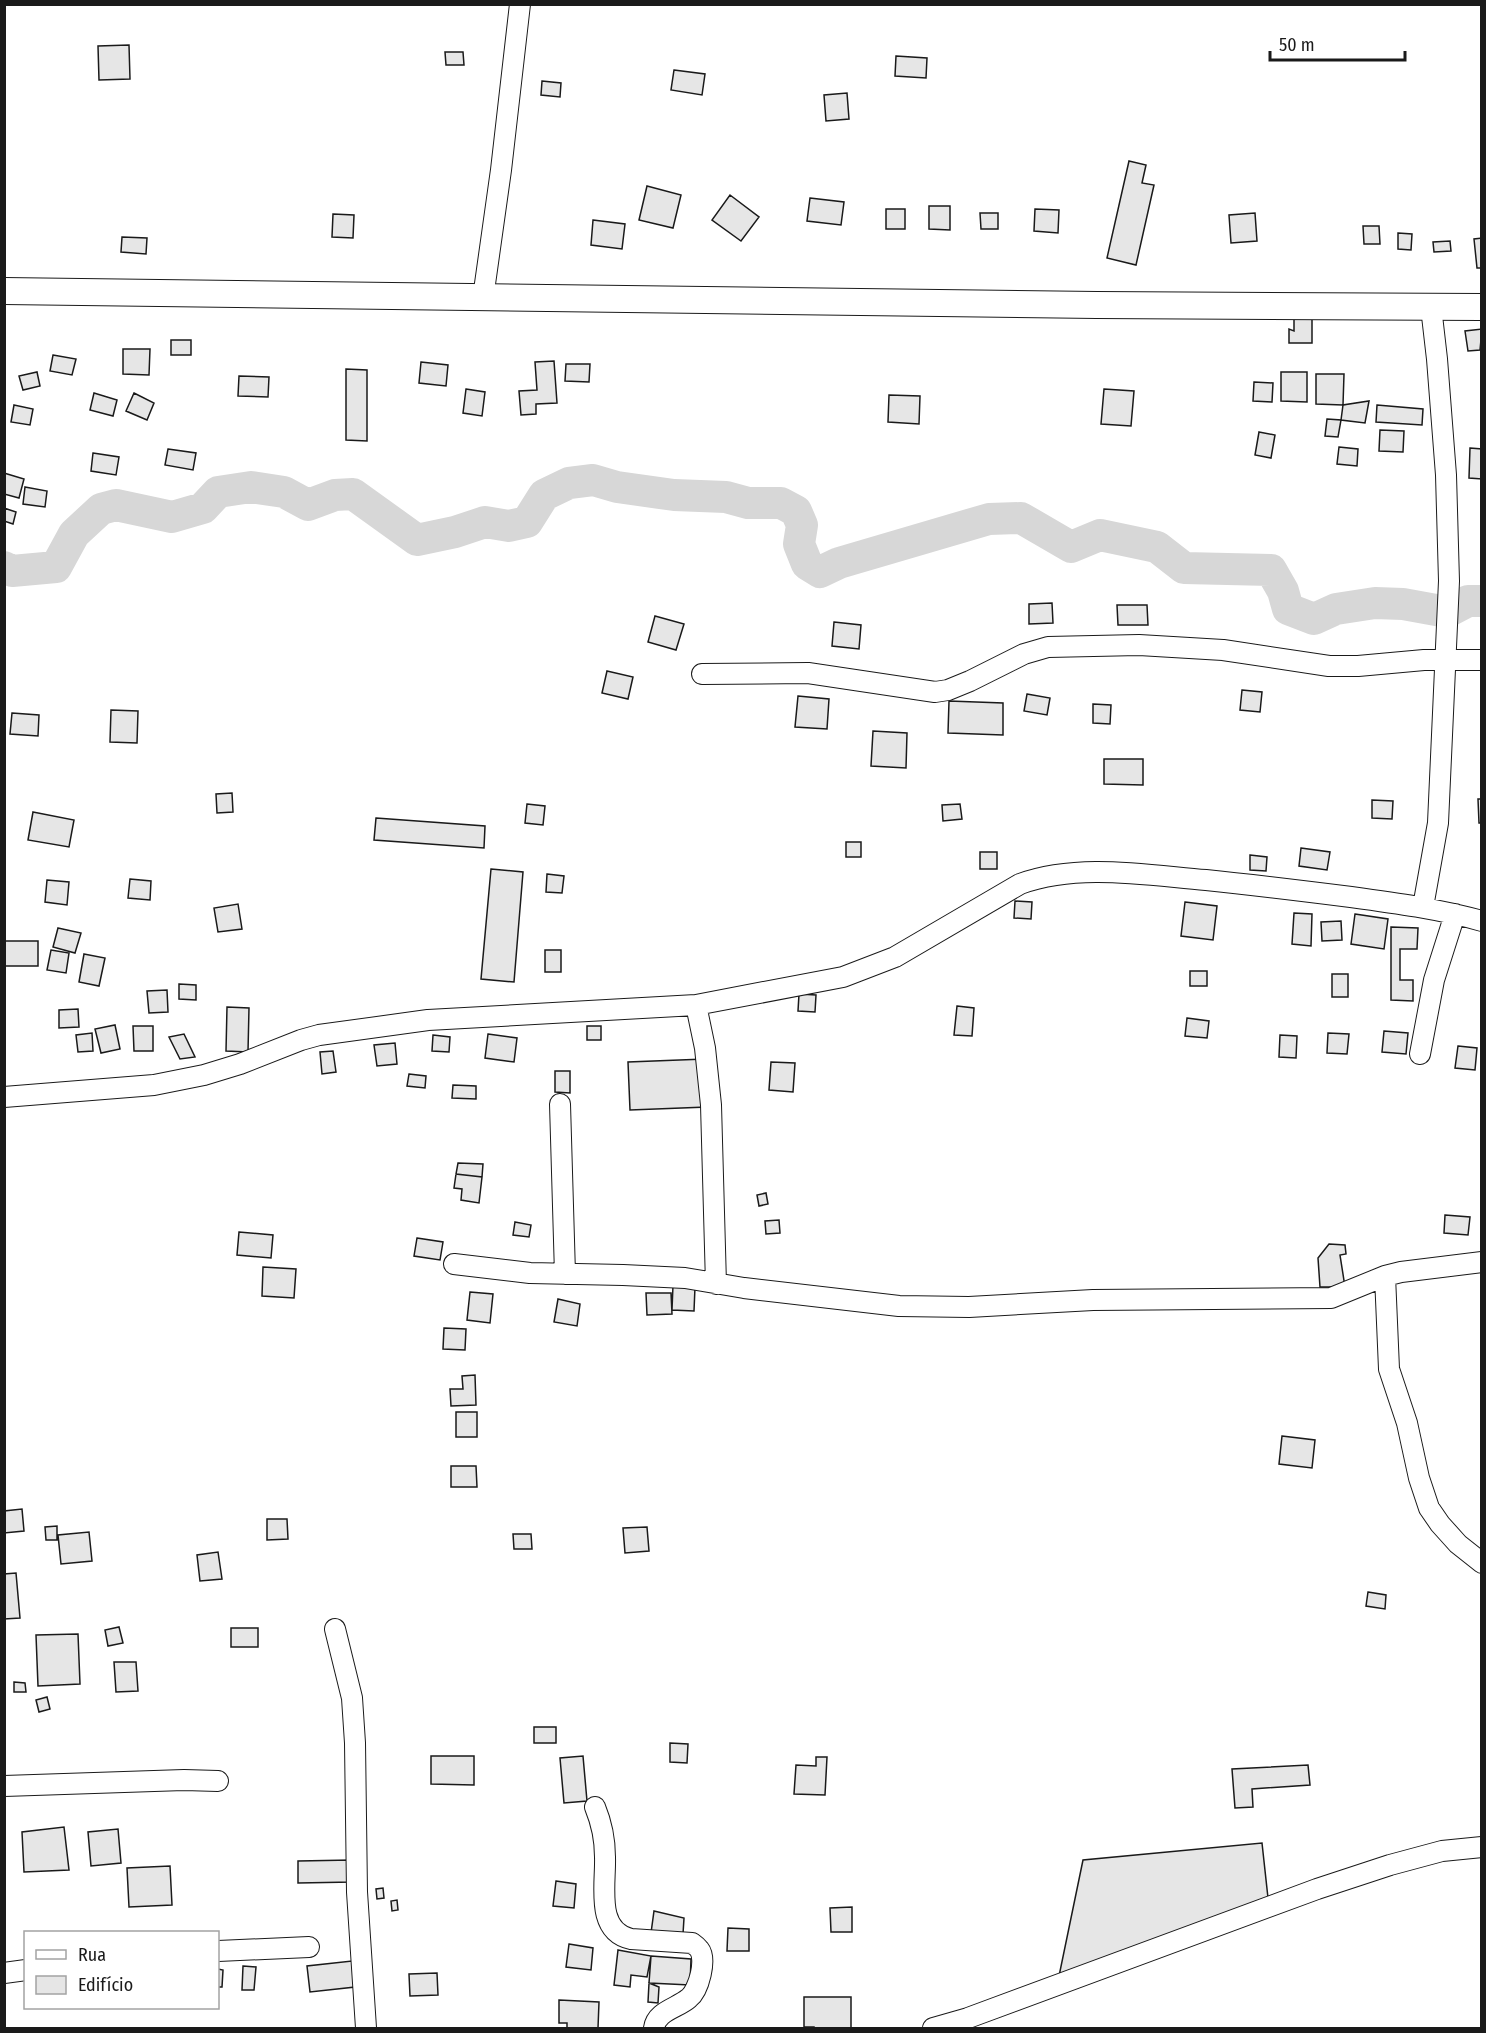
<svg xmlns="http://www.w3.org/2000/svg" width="1486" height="2033" font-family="'Fira Sans Condensed',sans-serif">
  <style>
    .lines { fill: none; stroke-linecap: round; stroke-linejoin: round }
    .river { stroke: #d7d7d7; stroke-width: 32 }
    .building { fill: #e6e6e6; stroke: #1a1a1a; stroke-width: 1.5 }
    .minor-casing { stroke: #1a1a1a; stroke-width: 22 }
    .major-casing { stroke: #1a1a1a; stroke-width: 28 }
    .minor { stroke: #fff; stroke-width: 20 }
    .major { stroke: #fff; stroke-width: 26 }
  </style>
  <rect width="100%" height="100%" fill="#fff"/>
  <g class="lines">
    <path class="river" d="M4,567L12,571L56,567L74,534L101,509L116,505L172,517L203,508L218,492L251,487L284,492L308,505L335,495L353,494L417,540L455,532L485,522L509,526L527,522L544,495L569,483L593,480L617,487L674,495L726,497L748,503H781L796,511L802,525L799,544L807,564L820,572L839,563L989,519L1021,518L1071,547L1100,535L1157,547L1184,568L1271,570L1283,591L1288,609L1314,619L1336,609L1375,603L1403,604L1447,612L1468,601H1482"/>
  </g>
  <path class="building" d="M129,45L130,79L99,80L98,46Z
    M445,52H463L464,65H446Z
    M896,56L927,58L926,78L895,76Z
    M674,70L705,74L702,95L671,90Z
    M542,81L561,83L560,97L541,95Z
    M847,93L849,119L826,121L824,95Z
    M1129,161L1146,165L1142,183L1154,185L1136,265L1107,258Z
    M647,186L681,195L673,228L639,220Z
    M730,195L759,217L741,241L712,220Z
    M810,198L844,202L841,225L807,221Z
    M929,206H950V230L929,229Z
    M886,209H905V229H886Z
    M1035,209L1059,210L1058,233L1034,231Z
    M980,213H998V229H981Z
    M1255,213L1257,241L1231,243L1229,215Z
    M333,214L354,215L353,238L332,237Z
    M593,220L625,224L622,249L591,245Z
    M1363,226H1379L1380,244H1364Z
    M1398,233L1412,234L1411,250L1398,249Z
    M122,237L147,238L146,254L121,252Z
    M1482,238V268H1477L1474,239Z
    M1450,241L1451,251L1434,252L1433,242Z
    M1294,317H1312V343H1289V329L1294,331Z
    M1482,329L1480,350L1468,351L1465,331Z
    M171,340H191V355H171Z
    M123,349H150L149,375L123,374Z
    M53,355L76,359L72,375L50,371Z
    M554,361L557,403L536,404V414L521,415L519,391L537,390L535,362Z
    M421,362L448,365L446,386L419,383Z
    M566,364H590L589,382L565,381Z
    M346,369L367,370V441L346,440Z
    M37,372L40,386L23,390L19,376Z
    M1281,372H1307V402L1281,401Z
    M1316,374H1344L1343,405L1316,404Z
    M239,376L269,377L268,397L238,396Z
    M1254,382L1273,383L1272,402L1253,401Z
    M466,389L485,392L482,416L463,413Z
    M1104,389L1134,391L1131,426L1101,424Z
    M94,393L117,400L113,416L90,410Z
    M134,393L154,403L147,420L126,411Z
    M889,395L920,396L919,424L888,422Z
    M1369,401L1365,423L1341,420L1343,405Z
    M14,405L33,409L30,425L11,422Z
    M1377,405L1423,409L1422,425L1376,422Z
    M1327,419L1341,420L1338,437L1325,436Z
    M1380,430L1404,431L1403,452L1379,451Z
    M1259,432L1275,435L1271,458L1255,455Z
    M1339,447L1358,449L1357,466L1337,464Z
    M1470,448L1482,449V479L1469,478Z
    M168,449L196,453L193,470L165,465Z
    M93,453L119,457L116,475L91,471Z
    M4,473L24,479L19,498L4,494Z
    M25,487L47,491L45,507L23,504Z
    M4,508L16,512L13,524L4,521Z
    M1052,603L1053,623L1029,624V604Z
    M1117,605H1147L1148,625H1118Z
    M655,616L684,624L676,650L648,642Z
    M834,622L861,625L859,649L832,646Z
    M607,671L633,677L628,699L602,693Z
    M1242,690L1262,692L1260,712L1240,710Z
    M1027,694L1050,698L1047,715L1024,711Z
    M798,696L829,699L827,729L795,727Z
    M949,701L1003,703V735L948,733Z
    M1093,704L1111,705L1110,724L1093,723Z
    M111,710L138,711L137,743L110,742Z
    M12,713L39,715L38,736L10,734Z
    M873,731L907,733L906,768L871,766Z
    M1104,759H1143V785L1104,784Z
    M232,793L233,812L217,813L216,794Z
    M1478,799H1482V823H1479Z
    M1372,800L1393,801L1392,819L1372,818Z
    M527,804L545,806L543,825L525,823Z
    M960,804L962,819L943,821L942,805Z
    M33,812L74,820L69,847L28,840Z
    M376,818L485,826L484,848L374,840Z
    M846,842H861V857H846Z
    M1301,848L1330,852L1327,870L1299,866Z
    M980,852H997V869H980Z
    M1250,855L1267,857L1266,871L1250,870Z
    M491,869L523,872L514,982L481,979Z
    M547,874L564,876L562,893L546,892Z
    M130,879L151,881L150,900L128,898Z
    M47,880L69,882L67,905L45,902Z
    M1015,901L1032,902L1031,919L1014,918Z
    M1185,902L1217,906L1213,940L1181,936Z
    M238,904L242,929L218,932L214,908Z
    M1294,913L1312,914L1311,946L1292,944Z
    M1355,914L1388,919L1384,949L1351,944Z
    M1341,921L1342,940L1322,941L1321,922Z
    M1391,927L1418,928L1417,949H1400V980H1413V1001L1391,1000Z
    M58,928L81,933L75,953L53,947Z
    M4,941H38V966H4Z
    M51,950L69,953L66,973L47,970Z
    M545,950H561V972H545Z
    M84,954L105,958L99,986L79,982Z
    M1190,971H1207V986H1190Z
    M1332,974H1348V997H1332Z
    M179,984L196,985V1000L179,999Z
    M167,990L168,1012L149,1013L147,991Z
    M799,994L816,995L815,1012L798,1011Z
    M957,1006L974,1008L972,1036L954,1035Z
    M227,1007L249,1008L248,1052L226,1051Z
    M78,1009L79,1027L59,1028V1010Z
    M1187,1018L1209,1021L1207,1038L1185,1036Z
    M115,1025L120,1049L101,1053L95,1029Z
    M133,1026H153V1051H134Z
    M587,1026H601V1040H587Z
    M1384,1031L1408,1033L1406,1054L1382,1052Z
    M92,1033L93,1051L78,1052L76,1035Z
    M1328,1033L1349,1034L1347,1054L1327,1053Z
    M184,1034L195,1057L180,1059L169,1037Z
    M488,1034L517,1038L514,1062L485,1058Z
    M433,1035L450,1037L449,1052L432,1051Z
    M1280,1035L1297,1036L1296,1058L1279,1057Z
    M395,1043L397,1064L377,1066L374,1045Z
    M1458,1046L1477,1048L1475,1070L1455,1068Z
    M333,1051L336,1072L322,1074L320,1052Z
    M705,1059L707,1107L630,1110L628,1062Z
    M771,1062L795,1063L793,1092L769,1090Z
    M555,1071H570V1093L555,1092Z
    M409,1074L426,1076L425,1088L407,1086Z
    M453,1085L476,1086V1099L452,1098Z
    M458,1163L483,1164L482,1177L456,1174Z
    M456,1174L482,1177L479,1203L461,1200L462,1189L454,1188Z
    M766,1193L768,1204L759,1206L757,1195Z
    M1445,1215L1470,1217L1468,1235L1444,1233Z
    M779,1220L780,1233L766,1234L765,1221Z
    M515,1222L531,1225L529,1237L513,1235Z
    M239,1232L273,1235L271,1258L237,1255Z
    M417,1238L443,1242L440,1260L414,1256Z
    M1329,1244L1345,1245L1346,1254L1340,1255L1345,1287H1320L1318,1258Z
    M263,1267L296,1269L294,1298L262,1296Z
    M673,1285L695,1287L694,1311L672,1310Z
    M470,1292L493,1294L490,1323L467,1320Z
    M646,1293H671L672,1314L647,1315Z
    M558,1299L580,1304L577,1326L554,1322Z
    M444,1328L466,1329L465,1350L443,1349Z
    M475,1375L476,1405L451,1406L450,1389H463L462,1376Z
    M456,1412H477V1437H456Z
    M1282,1436L1315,1440L1312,1468L1279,1464Z
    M451,1466H476L477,1487H451Z
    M22,1509L24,1531L4,1533V1511Z
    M267,1519H287L288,1539L267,1540Z
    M57,1526V1540H46L45,1527Z
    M647,1527L649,1551L625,1553L623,1528Z
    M89,1532L92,1561L61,1564L58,1535Z
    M513,1534H531L532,1549H514Z
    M218,1552L222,1579L200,1581L197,1555Z
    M16,1573L20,1618L4,1619V1574Z
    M1368,1592L1386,1595L1385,1609L1366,1606Z
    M119,1627L123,1643L108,1646L105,1630Z
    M231,1628H258V1647H231Z
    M78,1634L80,1684L38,1686L36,1635Z
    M114,1662H136L138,1691L116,1692Z
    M14,1682L25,1683L26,1692H14Z
    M47,1697L50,1709L39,1712L36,1700Z
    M534,1727H556V1743H534Z
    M670,1743L688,1744L687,1763L670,1762Z
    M431,1756H474V1785L431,1784Z
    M583,1756L587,1801L564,1803L560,1758Z
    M816,1757H827L825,1795L794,1794L796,1765L816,1766Z
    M1308,1765L1310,1785L1252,1789L1253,1807L1235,1808L1232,1769Z
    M64,1827L69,1870L24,1872L22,1832Z
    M118,1829L121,1863L91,1866L88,1832Z
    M1262,1843L1268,1898L1059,1976L1083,1860Z
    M352,1860L353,1882L298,1883V1861Z
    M170,1866L172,1905L129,1907L127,1868Z
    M556,1881L576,1884L574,1908L553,1906Z
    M383,1888L384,1898L377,1899L376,1889Z
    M397,1900L398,1910L392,1911L391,1901Z
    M852,1907V1932H831L830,1908Z
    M654,1911L684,1918L683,1934L651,1933Z
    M728,1928L749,1929V1951H727Z
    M569,1944L593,1948L591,1970L566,1967Z
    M618,1950L651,1956L647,1977L631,1975L630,1987L614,1985Z
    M651,1956L691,1959L690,1985L649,1983Z
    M352,1961L355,1987L310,1992L307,1966Z
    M243,1966L256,1967L254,1990H242Z
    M218,1969L223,1970L222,1987H218Z
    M437,1973L438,1995L410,1996L409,1974Z
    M649,1983L659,1987L658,2003L648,2002Z
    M804,1997H851V2028H814V2027H804Z
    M559,2000L599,2002L598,2028H567V2023H559Z"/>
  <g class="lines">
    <defs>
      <path id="minor" d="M483,298L501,170L520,4
        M702,674L808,673L935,692L948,690L970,681L1024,654L1048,647L1139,645L1223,650L1329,666H1358L1424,660H1482
        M1423,907L1438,823L1449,581L1446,475L1437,359L1431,307
        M696,1005L705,1048L711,1105L716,1284
        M1420,1054L1434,980L1455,914
        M4,1097L154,1085L204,1075L240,1064L301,1040L319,1035L428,1020L696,1005L843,977L895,957L1020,884C1078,863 1145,875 1206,880C1255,885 1303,891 1351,897C1395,903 1439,909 1482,921
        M560,1104L565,1274
        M454,1264L530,1273L623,1275L685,1278L744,1288L899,1306L969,1307L1093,1300L1331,1298L1385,1276L1401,1272L1482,1262
        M1385,1276L1389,1369L1407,1423L1419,1478L1429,1508L1440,1524L1458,1544L1482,1563
        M335,1629L352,1698L355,1743L357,1892L366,2028
        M4,1786L184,1780L218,1781
        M595,1807C602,1824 605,1839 605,1857C606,1885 595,1931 631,1939L692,1943C692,1943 699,1948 699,1949C707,1959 699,1990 689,1998C678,2008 656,2011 654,2028
        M218,1951L309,1947
        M4,1973L26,1970
        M933,2028L968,2018L1317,1889L1390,1865L1442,1851L1482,1847"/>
      <path id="major" d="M4,291L1097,305L1482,307"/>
    </defs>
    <use href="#minor" class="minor-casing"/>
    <use href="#major" class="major-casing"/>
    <use href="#minor" class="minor"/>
    <use href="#major" class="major"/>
  </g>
  <rect width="1486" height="2033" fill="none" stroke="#1a1a1a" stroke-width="12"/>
  <rect x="24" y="1931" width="195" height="78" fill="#ffffff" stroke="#a3a3a3" stroke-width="1.5"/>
  <rect x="36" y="1950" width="30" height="9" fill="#ffffff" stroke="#a3a3a3" stroke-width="1.5"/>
  <text x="78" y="1961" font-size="18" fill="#1a1a1a">Rua</text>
  <rect x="36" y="1976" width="30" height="18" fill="#e6e6e6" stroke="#a3a3a3" stroke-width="1.5"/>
  <text x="78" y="1991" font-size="18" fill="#1a1a1a">Edifício</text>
  <path d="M1270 51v9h135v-9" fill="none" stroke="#1a1a1a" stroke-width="3"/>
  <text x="1279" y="51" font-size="18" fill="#1a1a1a" stroke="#ffffff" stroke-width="4.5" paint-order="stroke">50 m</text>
</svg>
